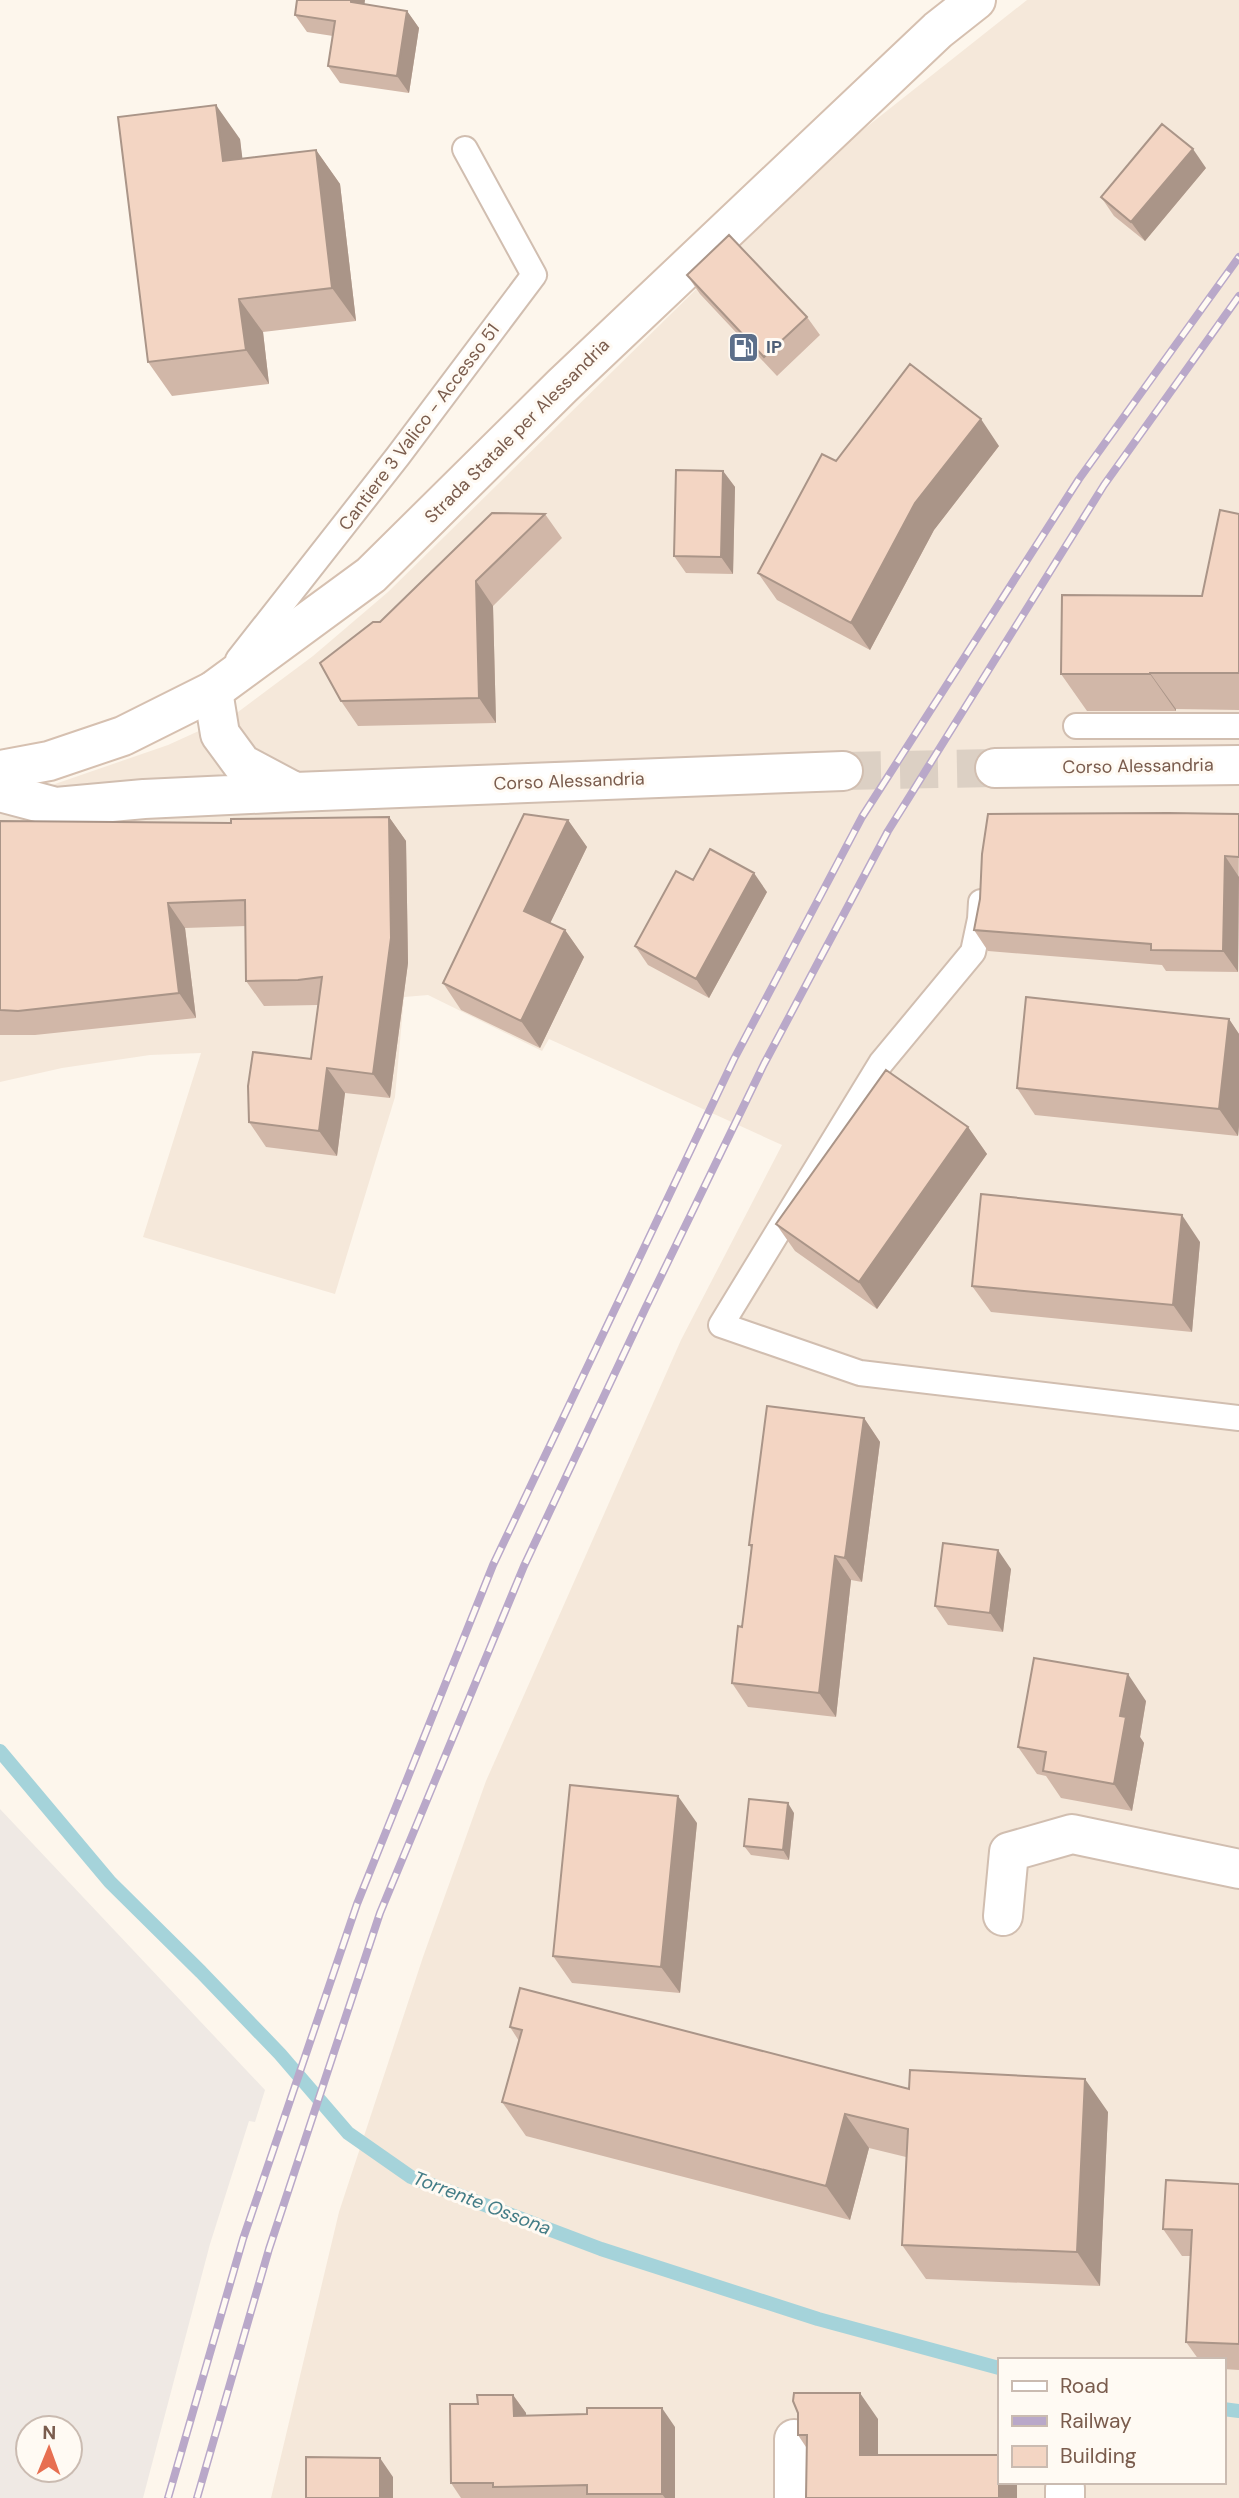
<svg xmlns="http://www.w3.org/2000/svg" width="1239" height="2498" font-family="'DM Sans',sans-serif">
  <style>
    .residential { fill: #f5e8da; fill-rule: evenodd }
    .industrial { fill: #efe9e4; fill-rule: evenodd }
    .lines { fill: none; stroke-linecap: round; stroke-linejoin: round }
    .stream { stroke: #a5d3da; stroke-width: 14 }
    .minor-tunnel { stroke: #dcd0c4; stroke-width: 38; stroke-dasharray: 38 19; stroke-linecap: butt }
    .service-casing { stroke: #d1beb0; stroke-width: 28 }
    .minor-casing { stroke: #d1beb0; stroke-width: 42 }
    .secondary-casing { stroke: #d6c0b0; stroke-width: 42 }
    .service { stroke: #fff; stroke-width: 24 }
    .minor { stroke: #fff; stroke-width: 38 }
    .secondary { stroke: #fff; stroke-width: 38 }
    .rail-casing { stroke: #b9a8c9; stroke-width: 8 }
    .rail { stroke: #fffaf3; stroke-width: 5; stroke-dasharray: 16; stroke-linecap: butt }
    .wall { fill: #d1b7a8 }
    .shaded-wall { fill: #aa9588 }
    .building { fill: #f3d5c3; stroke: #aa9588; stroke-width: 2 }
    .labels { text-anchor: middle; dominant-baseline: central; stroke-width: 6; stroke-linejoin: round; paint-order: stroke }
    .service-label { font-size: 18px; font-weight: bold; fill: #4e5e75; stroke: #fffaf3; text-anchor: start }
    .street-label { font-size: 18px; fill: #7a5c4d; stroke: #fffaf3 }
    .water-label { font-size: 19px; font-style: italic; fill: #437c86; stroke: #fffaf3 }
  </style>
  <rect width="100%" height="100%" fill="#fdf6ec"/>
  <path class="residential" d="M1027,0H1239V2498H271L339,2212L423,1957L486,1781L681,1340L782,1145L549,1039L542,1051L428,995L404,997L395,1097L335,1294L143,1237L201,1053L150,1055L62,1068L0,1082V803L168,745L234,715L313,656L388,592L840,148ZM999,2360H1223V2482H999Z"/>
  <path class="industrial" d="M0,1809L265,2090L255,2122L249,2121L210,2244L143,2498H0ZM28,2428H70V2470H28Z"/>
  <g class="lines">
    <path class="stream" d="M0,1751L110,1882L201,1972L280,2054L348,2133L411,2177L601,2249L818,2319L999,2368
      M1223,2409L1239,2411"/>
    <path class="minor-tunnel" d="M843,771L995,768"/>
    <defs>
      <path id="service" d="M238,660L398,456L534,275L465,149
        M1076,726H1239
        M981,902L980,919L973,952L881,1063L721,1325L860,1373L1239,1418"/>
      <path id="minor" d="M213,691L220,734L242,764L293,791
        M995,768L1239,765
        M0,792L56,807L144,799L295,792L843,771
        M1003,1916L1009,1852L1072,1834L1239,1869
        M794,2439V2498
        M1065,2498V2488"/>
      <path id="secondary" d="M0,770L49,761L123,736L213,691L371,575L562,386L938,30L976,0"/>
    </defs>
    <use href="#service" class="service-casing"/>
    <use href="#minor" class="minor-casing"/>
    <use href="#secondary" class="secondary-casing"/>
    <use href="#service" class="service"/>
    <use href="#minor" class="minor"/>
    <use href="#secondary" class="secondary"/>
    <defs>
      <path id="rail" d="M168,2498L243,2239L357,1904L493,1565L734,1059L862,817L1079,479L1239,257
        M197,2498L269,2249L380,1913L524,1566L645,1309L764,1064L888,831L1104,485L1239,296"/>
    </defs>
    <use href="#rail" class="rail-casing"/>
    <use href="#rail" class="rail"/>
  </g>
  <path class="wall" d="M365,4L407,11L419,28L409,93L340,83L328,66L333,36L307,32L295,15Z
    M240,139L242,159L316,150L340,184L356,321L263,332L269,384L172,396L148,362Z
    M1206,168L1145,241L1114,216L1101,197Z
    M687,275L807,317L820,335L777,376L700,294Z
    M999,446L934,530L870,650L777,600L758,573L836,461Z
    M723,471L735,487L733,574L686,573L674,556Z
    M545,514L562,538L493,606L496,723L358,726L341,701L380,622Z
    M1239,514V710L1176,709V711H1087L1061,674L1202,596Z
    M1239,814L1238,972L1166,971L1162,965L988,951L974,930Z
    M389,817L406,841L408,963L390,1098L345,1093L337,1156L266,1147L249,1122L311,1059L318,1005L264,1006L246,981V926L185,928L196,1018L35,1035H0V821L231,823Z
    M568,820L587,847L550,923L565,930L584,957L540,1048L461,1010L443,983Z
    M693,880L767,892L709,998L648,965L635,946Z
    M1229,1019L1239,1034V1126L1238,1136L1035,1115L1017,1088Z
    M968,1127L987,1154L877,1309L795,1251L776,1224Z
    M1200,1242L1192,1332L991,1312L972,1286Z
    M864,1418L880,1442L862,1582L851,1580L836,1717L748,1707L732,1683L742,1627L751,1548L749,1545Z
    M1011,1569L1003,1632L948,1625L935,1606Z
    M1146,1701L1140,1737L1144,1743L1132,1811L1061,1798L1046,1776L1037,1774L1018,1747Z
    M794,1813L789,1860L751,1855L744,1846Z
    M697,1823L680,1993L572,1983L553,1956Z
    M510,2027L909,2089L1108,2112L1100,2286L926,2279L902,2245L906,2157L869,2148L850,2220L526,2136L502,2102L519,2041Z
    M1239,2184V2370L1223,2369V2360H1199L1186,2342L1190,2256H1182L1163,2229Z
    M513,2395L526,2413V2416L675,2427V2498H461L451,2483L478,2404Z
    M878,2419V2455L999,2482L806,2447L798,2435Z"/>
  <path class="shaded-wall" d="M351,0H365L363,19L351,2Z
    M407,11L419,28L409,93L397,76Z
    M216,105L240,139L247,195L223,161Z
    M1193,149L1206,168L1145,241L1131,222Z
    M316,150L340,184L356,321L332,288Z
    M239,299L263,332L269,384L246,350Z
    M981,419L999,446L934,530L870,650L851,623L915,503Z
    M723,471L735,487L733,574L721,557Z
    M476,581L493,606L496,723L479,698Z
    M1150,673L1176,709V711L1150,674Z
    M389,817L406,841L408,963L390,1098L373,1074Z
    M568,820L587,847L543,938L524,911Z
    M1225,856L1239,877L1238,972L1223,951Z
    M754,873L767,892L709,998L696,979Z
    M168,903L185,928L196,1018L179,993Z
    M565,930L584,957L540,1048L521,1021Z
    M1229,1019L1239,1034V1126L1238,1136L1219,1109Z
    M327,1068L345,1093L337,1156L319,1131Z
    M968,1127L987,1154L877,1309L859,1282Z
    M1182,1215L1200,1242L1192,1332L1173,1305Z
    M864,1418L880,1442L862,1582L845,1558Z
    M998,1550L1011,1569L1003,1632L990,1613Z
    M835,1556L851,1580L836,1717L819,1693Z
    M1128,1674L1146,1701L1140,1737L1144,1743L1132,1811L1114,1784L1120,1716Z
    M678,1796L697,1823L680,1993L661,1967Z
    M788,1803L794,1813L789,1860L783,1850Z
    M1085,2079L1108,2112L1100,2286L1077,2252Z
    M845,2114L869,2148L850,2220L826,2186Z
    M860,2393L878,2419V2481L860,2455Z
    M513,2395L526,2413L527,2435L514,2416Z
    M662,2408L675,2427V2498H665L662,2494Z
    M380,2458L393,2477V2498H380Z
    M999,2482H1017V2498H999Z"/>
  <path class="building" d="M297,0H351V2L407,11L397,76L328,66L335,21L295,15Z
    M216,105L223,161L316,150L332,288L239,299L246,350L148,362L118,117Z
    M1162,124L1193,149L1131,222L1101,197Z
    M729,235L807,317L764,357L687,275Z
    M910,364L981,419L915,503L851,623L758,573L822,454L836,461Z
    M676,470L723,471L721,557L674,556Z
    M1220,510L1239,514V673H1150V674H1061L1062,595L1202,596Z
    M492,513L545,514L476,581L479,698L341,701L320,663L373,622H380Z
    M1169,813L1239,814V857L1225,856L1223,951L1151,950V944L974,930L980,899L982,854L988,814Z
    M524,814L568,820L524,911L565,930L521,1021L443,983Z
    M389,817L391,938L373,1074L327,1068L319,1131L249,1122L248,1086L253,1052L311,1059L322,977L298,980L246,981L245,900L168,903L179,993L18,1011L0,1010V821L231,823V819Z
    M710,849L754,873L696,979L635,946L676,871L693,880Z
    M1026,997L1229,1019L1219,1109L1017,1088Z
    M886,1070L968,1127L859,1282L776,1224Z
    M981,1194L1182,1215L1173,1305L972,1286Z
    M767,1406L864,1418L845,1558L835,1556L819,1693L732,1683L738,1626L742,1627L752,1545H749Z
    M943,1543L998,1550L990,1613L935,1606Z
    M1034,1658L1128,1674L1120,1716L1126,1717L1114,1784L1043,1771L1046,1752L1018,1747Z
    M570,1785L678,1796L661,1967L553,1956Z
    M749,1799L788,1803L783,1850L744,1846Z
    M520,1988L909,2089L910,2070L1085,2079L1077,2252L902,2245L908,2129L845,2114L826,2186L502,2102L522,2030L510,2027Z
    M1166,2180L1239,2184V2344L1186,2342L1192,2230L1163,2229Z
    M794,2393H860V2455H999V2498H806L807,2435H798V2413L793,2401Z
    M477,2395H513L514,2416L587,2414V2408H662V2494H587V2485L493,2487V2483H451L450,2404H478Z
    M306,2457L380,2458V2498H306Z"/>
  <defs>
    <symbol id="fuel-square" viewBox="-11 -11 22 22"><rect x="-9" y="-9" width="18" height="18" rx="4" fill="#5c6f8a" stroke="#fffaf3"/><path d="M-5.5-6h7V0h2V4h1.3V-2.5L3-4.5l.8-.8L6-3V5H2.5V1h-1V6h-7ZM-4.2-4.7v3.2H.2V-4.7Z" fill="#fff"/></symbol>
  </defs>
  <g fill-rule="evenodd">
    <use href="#fuel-square" x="726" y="330" width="35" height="35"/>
  </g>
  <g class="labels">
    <g class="service-label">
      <text x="766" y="347">IP</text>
    </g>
    <g class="street-label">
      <text transform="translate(419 427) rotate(-53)">Cantiere 3 Valico - Accesso 51</text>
      <text transform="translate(517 431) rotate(-45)">Strada Statale per Alessandria</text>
      <text transform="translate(1138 766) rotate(-1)">Corso Alessandria</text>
      <text transform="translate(569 781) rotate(-2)">Corso Alessandria</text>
    </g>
    <g class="water-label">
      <text transform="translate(482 2203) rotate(21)">Torrente Ossona</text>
    </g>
  </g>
  <rect x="998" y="2358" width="228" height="126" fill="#fffaf3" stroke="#cabbb1" stroke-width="2"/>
  <rect x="1012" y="2381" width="35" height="10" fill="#ffffff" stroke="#cabbb1" stroke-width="2"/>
  <text x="1060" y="2393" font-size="21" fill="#7a5c4d">Road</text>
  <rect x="1012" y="2416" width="35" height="10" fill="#b9a8c9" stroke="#cabbb1" stroke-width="2"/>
  <text x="1060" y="2428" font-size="21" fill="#7a5c4d">Railway</text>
  <rect x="1012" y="2446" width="35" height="21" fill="#f3d5c3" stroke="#cabbb1" stroke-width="2"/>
  <text x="1060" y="2463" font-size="21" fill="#7a5c4d">Building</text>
  <g transform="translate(49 2449) rotate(1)"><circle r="33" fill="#fffaf3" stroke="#cabbb1" stroke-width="2"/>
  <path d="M0-5L12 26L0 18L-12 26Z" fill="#e76f51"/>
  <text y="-10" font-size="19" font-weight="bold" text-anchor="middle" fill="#7a5c4d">N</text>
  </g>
</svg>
